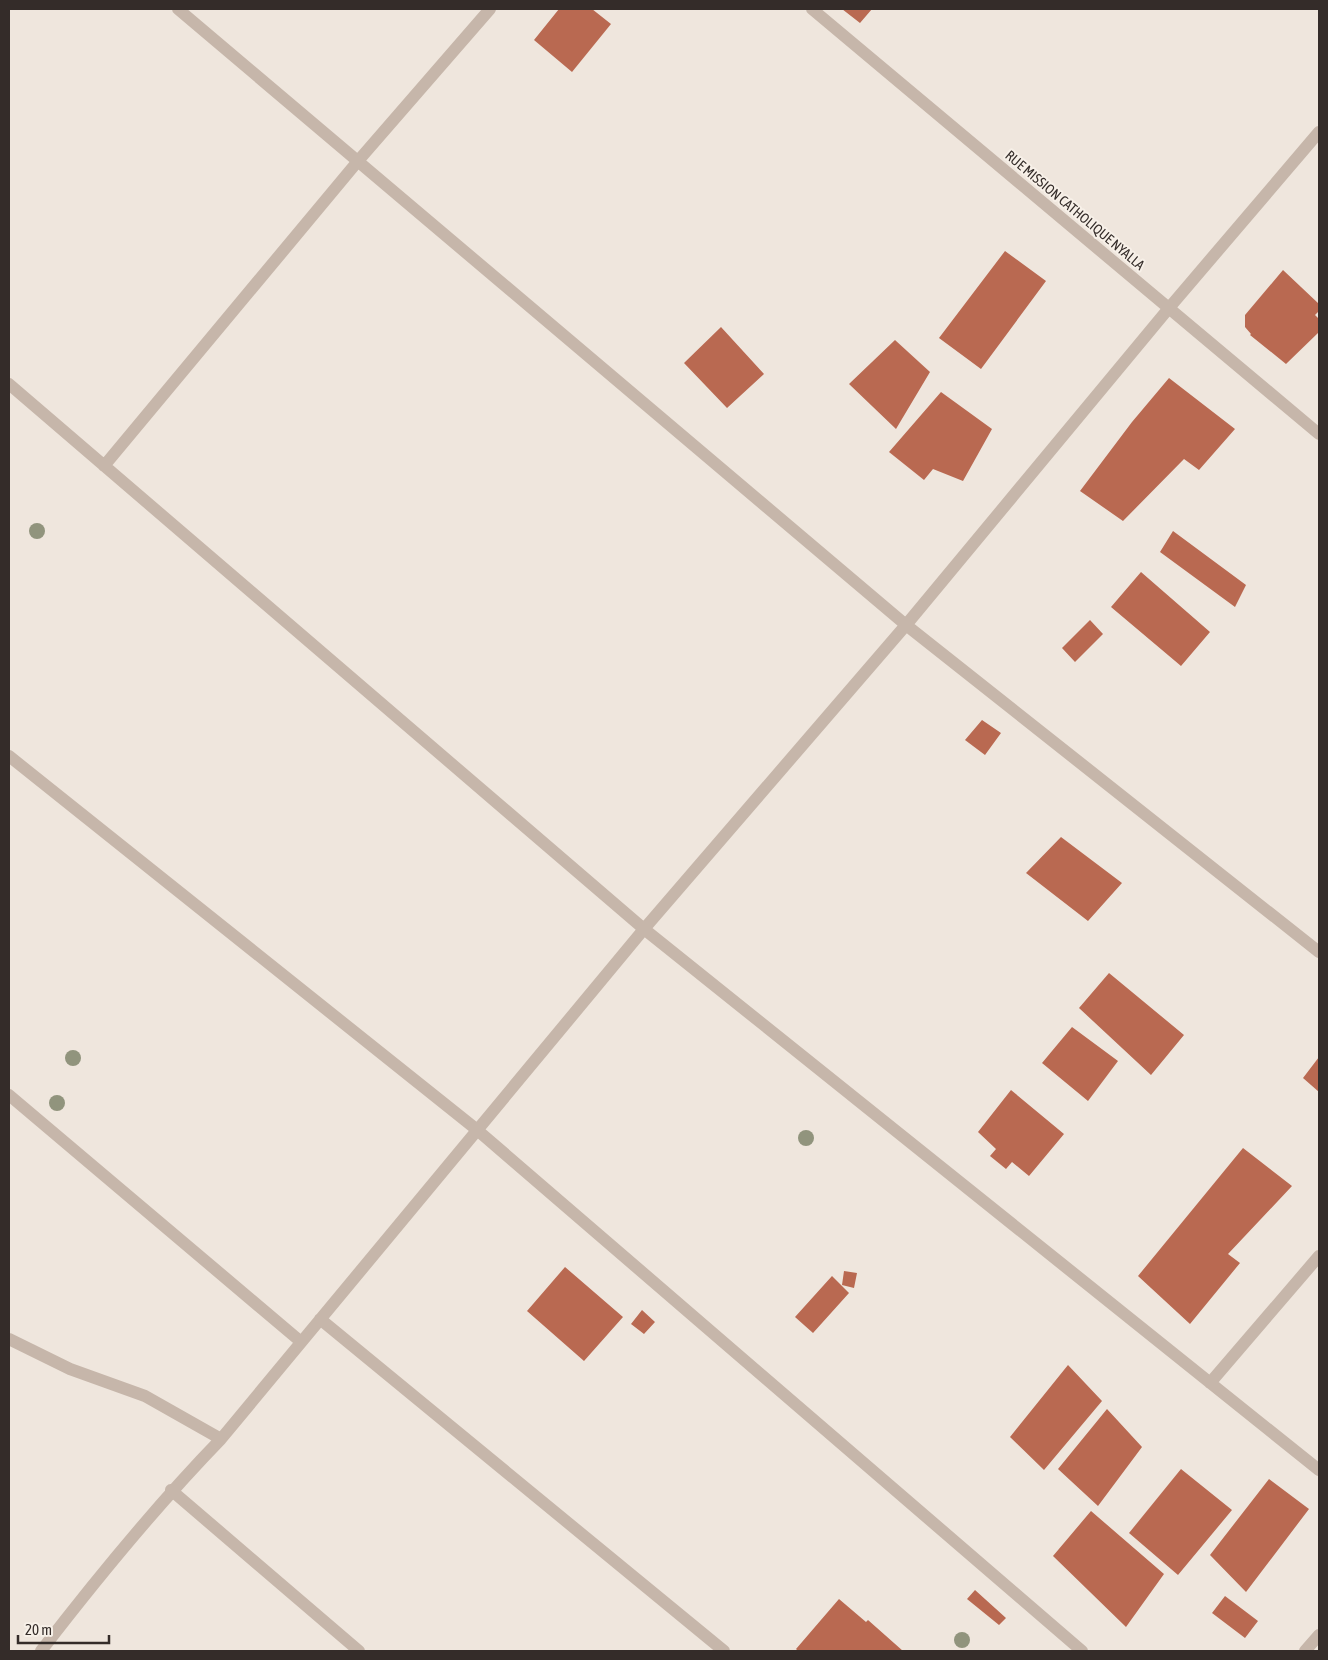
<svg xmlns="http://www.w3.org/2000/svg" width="1328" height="1660" font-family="'Asap Condensed',sans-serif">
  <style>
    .building { fill: #b96951 }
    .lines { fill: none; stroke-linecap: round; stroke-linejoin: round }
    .minor { stroke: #c6b6aa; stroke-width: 12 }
    .tree { fill: #91947d }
    .labels { text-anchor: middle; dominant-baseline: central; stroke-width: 4; stroke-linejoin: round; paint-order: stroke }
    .street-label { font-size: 14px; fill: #342c29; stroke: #f7f0e8 }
  </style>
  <rect width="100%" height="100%" fill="#efe6dd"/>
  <path class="building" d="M559,9H592L611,24L572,72L534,40Z
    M842,9H872L860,23Z
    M1005,251L1046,281L981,369L939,338Z
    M1283,270L1319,304V311L1315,315L1319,319V332L1286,364L1250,335L1251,334L1245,327V315Z
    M721,327L764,374L727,408L684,363Z
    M895,340L930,372L896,429L849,384Z
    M1169,378L1235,429L1199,470L1184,459L1123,521L1080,491L1132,422Z
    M941,392L992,429L963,481L933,469L924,480L889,452Z
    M1173,531L1246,585L1235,607L1160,552Z
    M1141,572L1210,632L1181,666L1111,607Z
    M1090,620L1103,634L1075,662L1062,648Z
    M982,720L1001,733L985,755L965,740Z
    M1061,837L1122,883L1088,921L1026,873Z
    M1109,973L1184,1035L1151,1075L1079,1008Z
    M1072,1027L1118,1061L1088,1101L1042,1063Z
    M1319,1057V1092L1303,1078Z
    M1011,1090L1064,1134L1029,1176L1012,1162L1006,1169L990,1156L996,1149L978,1132Z
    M1243,1148L1292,1186L1228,1254L1240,1263L1190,1324L1138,1276Z
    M565,1267L623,1317L584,1361L527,1311Z
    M844,1271L857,1273L854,1288L842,1285Z
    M832,1276L849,1293L813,1333L795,1317Z
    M642,1310L655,1322L644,1334L631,1324Z
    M1068,1365L1102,1401L1044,1470L1010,1437Z
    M1107,1409L1142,1447L1098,1506L1058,1469Z
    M1181,1469L1232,1510L1178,1575L1129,1533Z
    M1269,1479L1309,1509L1246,1592L1210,1555Z
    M1091,1511L1164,1574L1126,1627L1053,1556Z
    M975,1590L1006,1618L999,1625L967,1599Z
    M1225,1596L1258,1621L1245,1638L1212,1613Z
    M839,1599L866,1622L868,1620L903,1651H798L796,1649Z"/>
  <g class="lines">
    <path class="minor" d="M178,9L906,625L1319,952
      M812,9L1319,434
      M9,384L644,929L1319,1470
      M104,466L358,161L490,9
      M9,756L476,1129L1082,1651
      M9,1095L300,1341
      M320,1319L724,1651
      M9,1339L70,1369L145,1396L221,1439
      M1210,1383L1319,1256
      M171,1490L359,1651
      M41,1651C98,1577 156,1506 221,1439L644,929L906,625L1169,308L1319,132
      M1305,1651L1319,1635"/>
  </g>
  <g class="tree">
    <circle cx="37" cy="531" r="8"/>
    <circle cx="73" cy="1058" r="8"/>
    <circle cx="57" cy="1103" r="8"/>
    <circle cx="806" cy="1138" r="8"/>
    <circle cx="962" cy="1640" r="8"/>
  </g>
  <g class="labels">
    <g class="street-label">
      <text transform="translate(1075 210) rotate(40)">RUE MISSION CATHOLIQUE NYALLA</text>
    </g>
  </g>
  <rect width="1328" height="1660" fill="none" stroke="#342c29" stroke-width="20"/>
  <path d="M18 1635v8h91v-8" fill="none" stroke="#342c29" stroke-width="2.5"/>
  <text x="25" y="1635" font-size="15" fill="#342c29" stroke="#f7f0e8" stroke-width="4" paint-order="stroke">20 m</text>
</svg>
